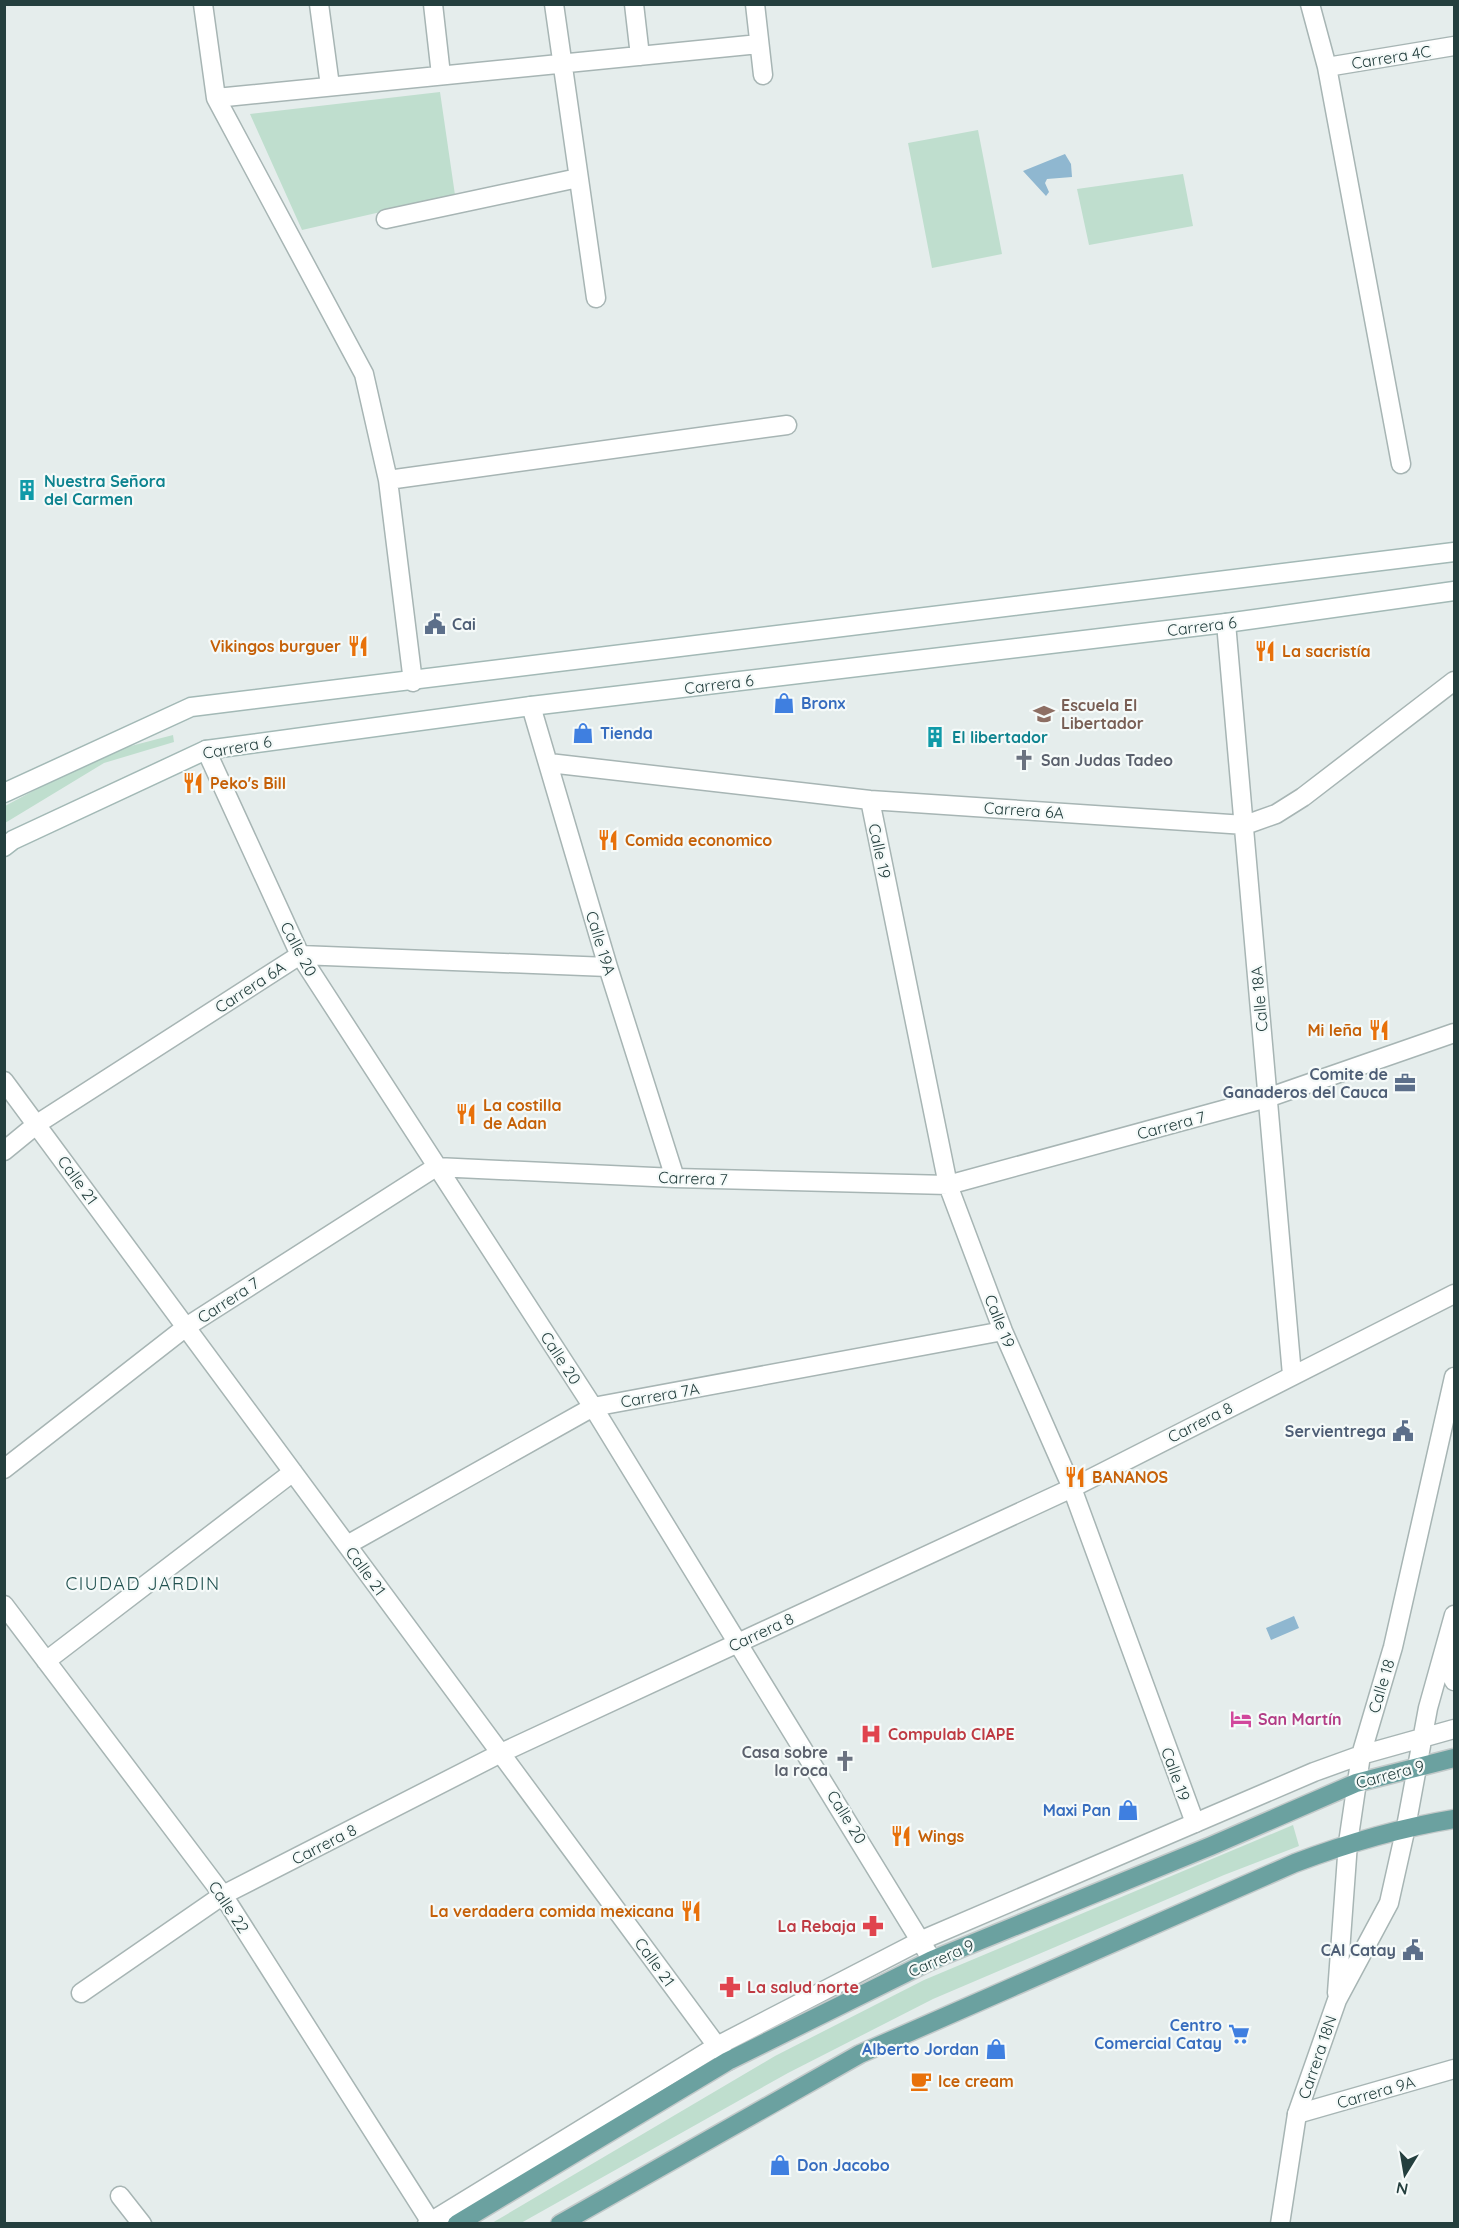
<svg xmlns="http://www.w3.org/2000/svg" width="1459" height="2228" font-family="Quicksand,sans-serif">
  <style>
    .green { fill: #bfdece }
    .water { fill: #8fb7d0 }
    .lines { fill: none; stroke-linecap: round; stroke-linejoin: round }
    .minor-casing { stroke: #a7b5b4; stroke-width: 21 }
    .tertiary-casing { stroke: #a7b5b4; stroke-width: 21 }
    .secondary-casing { stroke: #a3b9b6; stroke-width: 21 }
    .primary-casing { stroke: #c2c9c9; stroke-width: 21 }
    .minor { stroke: #fff; stroke-width: 18 }
    .tertiary { stroke: #fff; stroke-width: 18 }
    .secondary { stroke: #fff; stroke-width: 18 }
    .primary { stroke: #6ba1a0; stroke-width: 18 }
    .labels { text-anchor: middle; dominant-baseline: central; stroke-width: 4.5; stroke-linejoin: round; paint-order: stroke }
    .street-label { font-size: 16px; fill: #243f3e; stroke: #f5faf9 }
    .culture-label { font-size: 16px; font-weight: bold; fill: #0d838f; stroke: #f5faf9; text-anchor: start }
    .service-label { font-size: 16px; font-weight: bold; fill: #4e5e75; stroke: #f5faf9; text-anchor: end }
    .food-label { font-size: 16px; font-weight: bold; fill: #c56008; stroke: #f5faf9; text-anchor: start }
    .shop-label { font-size: 16px; font-weight: bold; fill: #366cbe; stroke: #f5faf9; text-anchor: start }
    .education-label { font-size: 16px; font-weight: bold; fill: #785e54; stroke: #f5faf9; text-anchor: start }
    .worship-label { font-size: 16px; font-weight: bold; fill: #5b616d; stroke: #f5faf9; text-anchor: start }
    .hotel-label { font-size: 16px; font-weight: bold; fill: #b23c85; stroke: #f5faf9; text-anchor: start }
    .health-label { font-size: 16px; font-weight: bold; fill: #be3a42; stroke: #f5faf9; text-anchor: start }
    .neighbourhood-label { font-size: 18px; letter-spacing: 1.5px; fill: #215150; stroke: #f5faf9 }
  </style>
  <rect width="100%" height="100%" fill="#e5edec"/>
  <path class="green" d="M440,92L455,195L302,230L250,114Z
    M978,130L1002,254L932,268L908,143Z
    M1183,174L1193,226L1089,245L1077,189Z
    M173,735L174,742L104,763L5,823V806L104,753Z
    M1293,1825L1299,1846L1224,1875L933,1999L788,2073L521,2223H492L775,2056L924,1980Z"/>
  <path class="water" d="M1065,154L1071,164L1072,177L1047,179L1045,183L1049,192L1046,196L1023,171Z
    M1294,1616L1299,1628L1271,1640L1266,1628Z"/>
  <g class="lines">
    <defs>
      <path id="minor" d="M203,4L216,98L364,374L388,480L413,682
        M319,4L330,86
        M433,4L441,75
        M554,4L596,298
        M634,4L640,56
        M755,4L763,75
        M1310,4L1327,67L1401,464
        M1327,67L1454,46
        M216,98L759,44
        M386,219L578,178
        M388,480L787,425
        M1226,623L1292,1375
        M531,706L608,967L675,1178
        M206,750L300,955L593,1407L932,1960
        M549,763L870,800L1245,825L1276,814L1303,797L1454,681
        M870,800L948,1185L1003,1331L1072,1488L1195,1823
        M4,1081L728,2061
        M4,1151L37,1124L300,955L608,967
        M4,1469L186,1327L436,1167L675,1178L948,1185L1267,1098L1454,1033
        M347,1545L593,1407L1003,1331
        M4,1605L223,1895L432,2224
        M46,1661L293,1472
        M81,1993L223,1895L501,1753L1072,1488L1454,1294
        M1297,2114L1454,2069
        M120,2196L142,2224"/>
      <path id="tertiary" d="M1447,1651L1449,1670L1454,1681
        M1337,1993L1348,1843L1361,1755L1393,1647L1454,1377
        M427,2224L717,2046L922,1940L1314,1772L1361,1755L1454,1729
        M1280,2224L1297,2114L1337,2000L1389,1903L1406,1827L1428,1708L1454,1615"/>
      <path id="secondary" d="M4,793L191,707L1454,552
        M4,847L13,840L206,750L531,706L1226,623L1454,591"/>
      <path id="primary" d="M457,2224L728,2061L932,1960L1211,1846L1356,1783L1454,1758
        M560,2224L860,2054L1295,1863C1348,1843 1399,1828 1454,1819"/>
    </defs>
    <use href="#minor" class="minor-casing"/>
    <use href="#tertiary" class="tertiary-casing"/>
    <use href="#secondary" class="secondary-casing"/>
    <use href="#primary" class="primary-casing"/>
    <use href="#minor" class="minor"/>
    <use href="#tertiary" class="tertiary"/>
    <use href="#secondary" class="secondary"/>
    <use href="#primary" class="primary"/>
  </g>
  <defs>
    <symbol id="building-bare" viewBox="-9 -9 18 18"><path d="M-4-6H4V6H1V3H-1V6H-4ZM-2.5-4.3h1.7v1.8h-1.7ZM.8-4.3h1.7v1.8H.8ZM-2.5-1h1.7V.8h-1.7ZM.8-1h1.7V.8H.8Z" fill="#0f9aa8" stroke="#f5faf9" stroke-width="2.5" paint-order="stroke"/></symbol>
    <symbol id="civic-bare" viewBox="-9 -9 18 18"><path d="M-.6-6.5H3V-4.5H.6V-3L4-1V1h2V6H-6V1h2V-1L-.6-3ZM-1.2 2.5V6h2.4V2.5Z" fill="#5c6f8a" stroke="#f5faf9" stroke-width="2.5" paint-order="stroke"/></symbol>
    <symbol id="restaurant-bare" viewBox="-9 -9 18 18"><path d="M-5-6h1v4h1v-4h1v4h1v-4h1v5L-1.5 .5V6h-2V.5L-5-1ZM5-6V6H3V1.5H1.5Q1.5-4 5-6Z" fill="#e8710a" stroke="#f5faf9" stroke-width="2.5" paint-order="stroke"/></symbol>
    <symbol id="shop-bare" viewBox="-9 -9 18 18"><path d="M-5-2.5h2.3a2.7 3.5 0 0 1 5.4 0H5L5.5 6h-11ZM-1.5-2.5h3a1.5 2.3 0 0 0-3 0Z" fill="#3f7fe0" stroke="#f5faf9" stroke-width="2.5" paint-order="stroke"/></symbol>
    <symbol id="school-bare" viewBox="-9 -9 18 18"><path d="M0-5L7-2L0 1L-7-2ZM-4 1L0 2.5L4 1V4Q0 6-4 4Z" fill="#8d6e63" stroke="#f5faf9" stroke-width="2.5" paint-order="stroke"/></symbol>
    <symbol id="church-bare" viewBox="-9 -9 18 18"><path d="M-1.2-6h2.4v3.5h3.3v2.4h-3.3V6h-2.4V-.1h-3.3v-2.4h3.3Z" fill="#6b7280" stroke="#f5faf9" stroke-width="2.5" paint-order="stroke"/></symbol>
    <symbol id="office-bare" viewBox="-9 -9 18 18"><path d="M-6-3h4V-5.5h4V-3h4V5H-6ZM-1-4.5V-3h2v-1.5ZM-6 0V1H6V0Z" fill="#5c6f8a" stroke="#f5faf9" stroke-width="2.5" paint-order="stroke"/></symbol>
    <symbol id="hotel-bare" viewBox="-9 -9 18 18"><path d="M-6-4.5h1.5V1H6V5H4.5V3h-9V5H-6ZM-4 0a1.8 1.8 0 1 1 3.6 0ZM.5 0V-2.5h3Q6-2.5 6 0Z" fill="#d1479c" stroke="#f5faf9" stroke-width="2.5" paint-order="stroke"/></symbol>
    <symbol id="hospital-bare" viewBox="-9 -9 18 18"><path d="M-5-5h3v3.5h4V-5h3V5h-3V1.5h-4V5h-3Z" fill="#e0444e" stroke="#f5faf9" stroke-width="2.5" paint-order="stroke"/></symbol>
    <symbol id="pharmacy-bare" viewBox="-9 -9 18 18"><path d="M-2-6h4v4h4v4h-4v4h-4v-4h-4v-4h4Z" fill="#e0444e" stroke="#f5faf9" stroke-width="2.5" paint-order="stroke"/></symbol>
    <symbol id="supermarket-bare" viewBox="-9 -9 18 18"><path d="M-6-5.5h2.5l.6 2H6L4.5 2H-2.5L-4.4-4H-6ZM-1.5 3.2a1.3 1.3 0 1 0 .1 0ZM3 3.2a1.3 1.3 0 1 0 .1 0Z" fill="#3f7fe0" stroke="#f5faf9" stroke-width="2.5" paint-order="stroke"/></symbol>
    <symbol id="cafe-bare" viewBox="-9 -9 18 18"><path d="M-5.5-4.5H6V0H3Q3 3.5 0 3.5H-2.5Q-5.5 3.5-5.5 0ZM3-3.2v2h1.7v-2ZM-6 4.5H4V6H-6Z" fill="#e8710a" stroke="#f5faf9" stroke-width="2.5" paint-order="stroke"/></symbol>
  </defs>
  <g fill-rule="evenodd">
    <use href="#building-bare" x="12" y="475" width="30" height="30"/>
    <use href="#civic-bare" x="420" y="609" width="30" height="30"/>
    <use href="#restaurant-bare" x="343" y="631" width="30" height="30"/>
    <use href="#restaurant-bare" x="1250" y="636" width="30" height="30"/>
    <use href="#shop-bare" x="769" y="688" width="30" height="30"/>
    <use href="#school-bare" x="1029" y="699" width="30" height="30"/>
    <use href="#shop-bare" x="568" y="718" width="30" height="30"/>
    <use href="#building-bare" x="920" y="722" width="30" height="30"/>
    <use href="#church-bare" x="1009" y="745" width="30" height="30"/>
    <use href="#restaurant-bare" x="178" y="768" width="30" height="30"/>
    <use href="#restaurant-bare" x="593" y="825" width="30" height="30"/>
    <use href="#restaurant-bare" x="1364" y="1015" width="30" height="30"/>
    <use href="#office-bare" x="1390" y="1068" width="30" height="30"/>
    <use href="#restaurant-bare" x="451" y="1099" width="30" height="30"/>
    <use href="#civic-bare" x="1388" y="1416" width="30" height="30"/>
    <use href="#restaurant-bare" x="1060" y="1462" width="30" height="30"/>
    <use href="#hotel-bare" x="1226" y="1704" width="30" height="30"/>
    <use href="#hospital-bare" x="856" y="1719" width="30" height="30"/>
    <use href="#church-bare" x="830" y="1746" width="30" height="30"/>
    <use href="#shop-bare" x="1113" y="1795" width="30" height="30"/>
    <use href="#restaurant-bare" x="886" y="1821" width="30" height="30"/>
    <use href="#restaurant-bare" x="676" y="1896" width="30" height="30"/>
    <use href="#pharmacy-bare" x="858" y="1911" width="30" height="30"/>
    <use href="#civic-bare" x="1398" y="1935" width="30" height="30"/>
    <use href="#pharmacy-bare" x="715" y="1972" width="30" height="30"/>
    <use href="#supermarket-bare" x="1224" y="2019" width="30" height="30"/>
    <use href="#shop-bare" x="981" y="2034" width="30" height="30"/>
    <use href="#cafe-bare" x="906" y="2066" width="30" height="30"/>
    <use href="#shop-bare" x="765" y="2150" width="30" height="30"/>
  </g>
  <g class="labels">
    <g class="street-label">
      <text transform="translate(1391 57) rotate(-9)">Carrera 4C</text>
      <text transform="translate(1202 626) rotate(-7)">Carrera 6</text>
      <text transform="translate(719 684) rotate(-7)">Carrera 6</text>
      <text transform="translate(237 747) rotate(-10)">Carrera 6</text>
      <text transform="translate(1024 810) rotate(4)">Carrera 6A</text>
      <text transform="translate(880 851) rotate(78)">Calle 19</text>
      <text transform="translate(601 943) rotate(73)">Calle 19A</text>
      <text transform="translate(299 949) rotate(62)">Calle 20</text>
      <text transform="translate(250 987) rotate(-33)">Carrera 6A</text>
      <text transform="translate(1259 999) rotate(-95)">Calle 18A</text>
      <text transform="translate(1171 1125) rotate(-15)">Carrera 7</text>
      <text transform="translate(693 1178) rotate(2)">Carrera 7</text>
      <text transform="translate(78 1180) rotate(54)">Calle 21</text>
      <text transform="translate(228 1300) rotate(-33)">Carrera 7</text>
      <text transform="translate(1000 1321) rotate(68)">Calle 19</text>
      <text transform="translate(561 1358) rotate(57)">Calle 20</text>
      <text transform="translate(660 1395) rotate(-10)">Carrera 7A</text>
      <text transform="translate(1200 1422) rotate(-27)">Carrera 8</text>
      <text transform="translate(366 1571) rotate(54)">Calle 21</text>
      <text transform="translate(761 1632) rotate(-25)">Carrera 8</text>
      <text transform="translate(1381 1686) rotate(-73)">Calle 18</text>
      <text transform="translate(1176 1774) rotate(70)">Calle 19</text>
      <text transform="translate(1390 1774) rotate(-15)">Carrera 9</text>
      <text transform="translate(847 1817) rotate(58)">Calle 20</text>
      <text transform="translate(324 1844) rotate(-27)">Carrera 8</text>
      <text transform="translate(229 1907) rotate(56)">Calle 22</text>
      <text transform="translate(941 1958) rotate(-24)">Carrera 9</text>
      <text transform="translate(655 1962) rotate(54)">Calle 21</text>
      <text transform="translate(1317 2057) rotate(-71)">Carrera 18N</text>
      <text transform="translate(1376 2092) rotate(-16)">Carrera 9A</text>
    </g>
    <g class="culture-label">
      <text x="44" y="481">Nuestra Señora<tspan x="44" dy="18">del Carmen</tspan></text>
      <text x="952" y="737">El libertador</text>
    </g>
    <g class="service-label">
      <text x="452" y="624" text-anchor="start">Cai</text>
      <text x="1388" y="1074">Comite de<tspan x="1388" dy="18">Ganaderos del Cauca</tspan></text>
      <text x="1386" y="1431">Servientrega</text>
      <text x="1396" y="1950">CAI Catay</text>
    </g>
    <g class="food-label">
      <text x="341" y="646" text-anchor="end">Vikingos burguer</text>
      <text x="1282" y="651">La sacristía</text>
      <text x="210" y="783">Peko's Bill</text>
      <text x="625" y="840">Comida economico</text>
      <text x="1362" y="1030" text-anchor="end">Mi leña</text>
      <text x="483" y="1105">La costilla<tspan x="483" dy="18">de Adan</tspan></text>
      <text x="1092" y="1477">BANANOS</text>
      <text x="918" y="1836">Wings</text>
      <text x="674" y="1911" text-anchor="end">La verdadera comida mexicana</text>
      <text x="938" y="2081">Ice cream</text>
    </g>
    <g class="shop-label">
      <text x="801" y="703">Bronx</text>
      <text x="600" y="733">Tienda</text>
      <text x="1111" y="1810" text-anchor="end">Maxi Pan</text>
      <text x="1222" y="2025" text-anchor="end">Centro<tspan x="1222" dy="18">Comercial Catay</tspan></text>
      <text x="979" y="2049" text-anchor="end">Alberto Jordan</text>
      <text x="797" y="2165">Don Jacobo</text>
    </g>
    <g class="education-label">
      <text x="1061" y="705">Escuela El<tspan x="1061" dy="18">Libertador</tspan></text>
    </g>
    <g class="worship-label">
      <text x="1041" y="760">San Judas Tadeo</text>
      <text x="828" y="1752" text-anchor="end">Casa sobre<tspan x="828" dy="18">la roca</tspan></text>
    </g>
    <g class="hotel-label">
      <text x="1258" y="1719">San Martín</text>
    </g>
    <g class="health-label">
      <text x="888" y="1734">Compulab CIAPE</text>
      <text x="856" y="1926" text-anchor="end">La Rebaja</text>
      <text x="747" y="1987">La salud norte</text>
    </g>
    <g class="neighbourhood-label">
      <text x="143" y="1583">CIUDAD JARDIN</text>
    </g>
  </g>
  <rect width="1459" height="2228" fill="none" stroke="#243f3e" stroke-width="12"/>
  <g transform="translate(1405 2174) rotate(191)" stroke="#f5faf9" stroke-width="4.5" paint-order="stroke">
  <path d="M0-4.5L10 22L0 15L-10 22Z" fill="#243f3e"/>
  <text y="-9" font-size="16" font-weight="bold" text-anchor="middle" fill="#243f3e">N</text>
  </g>
</svg>
